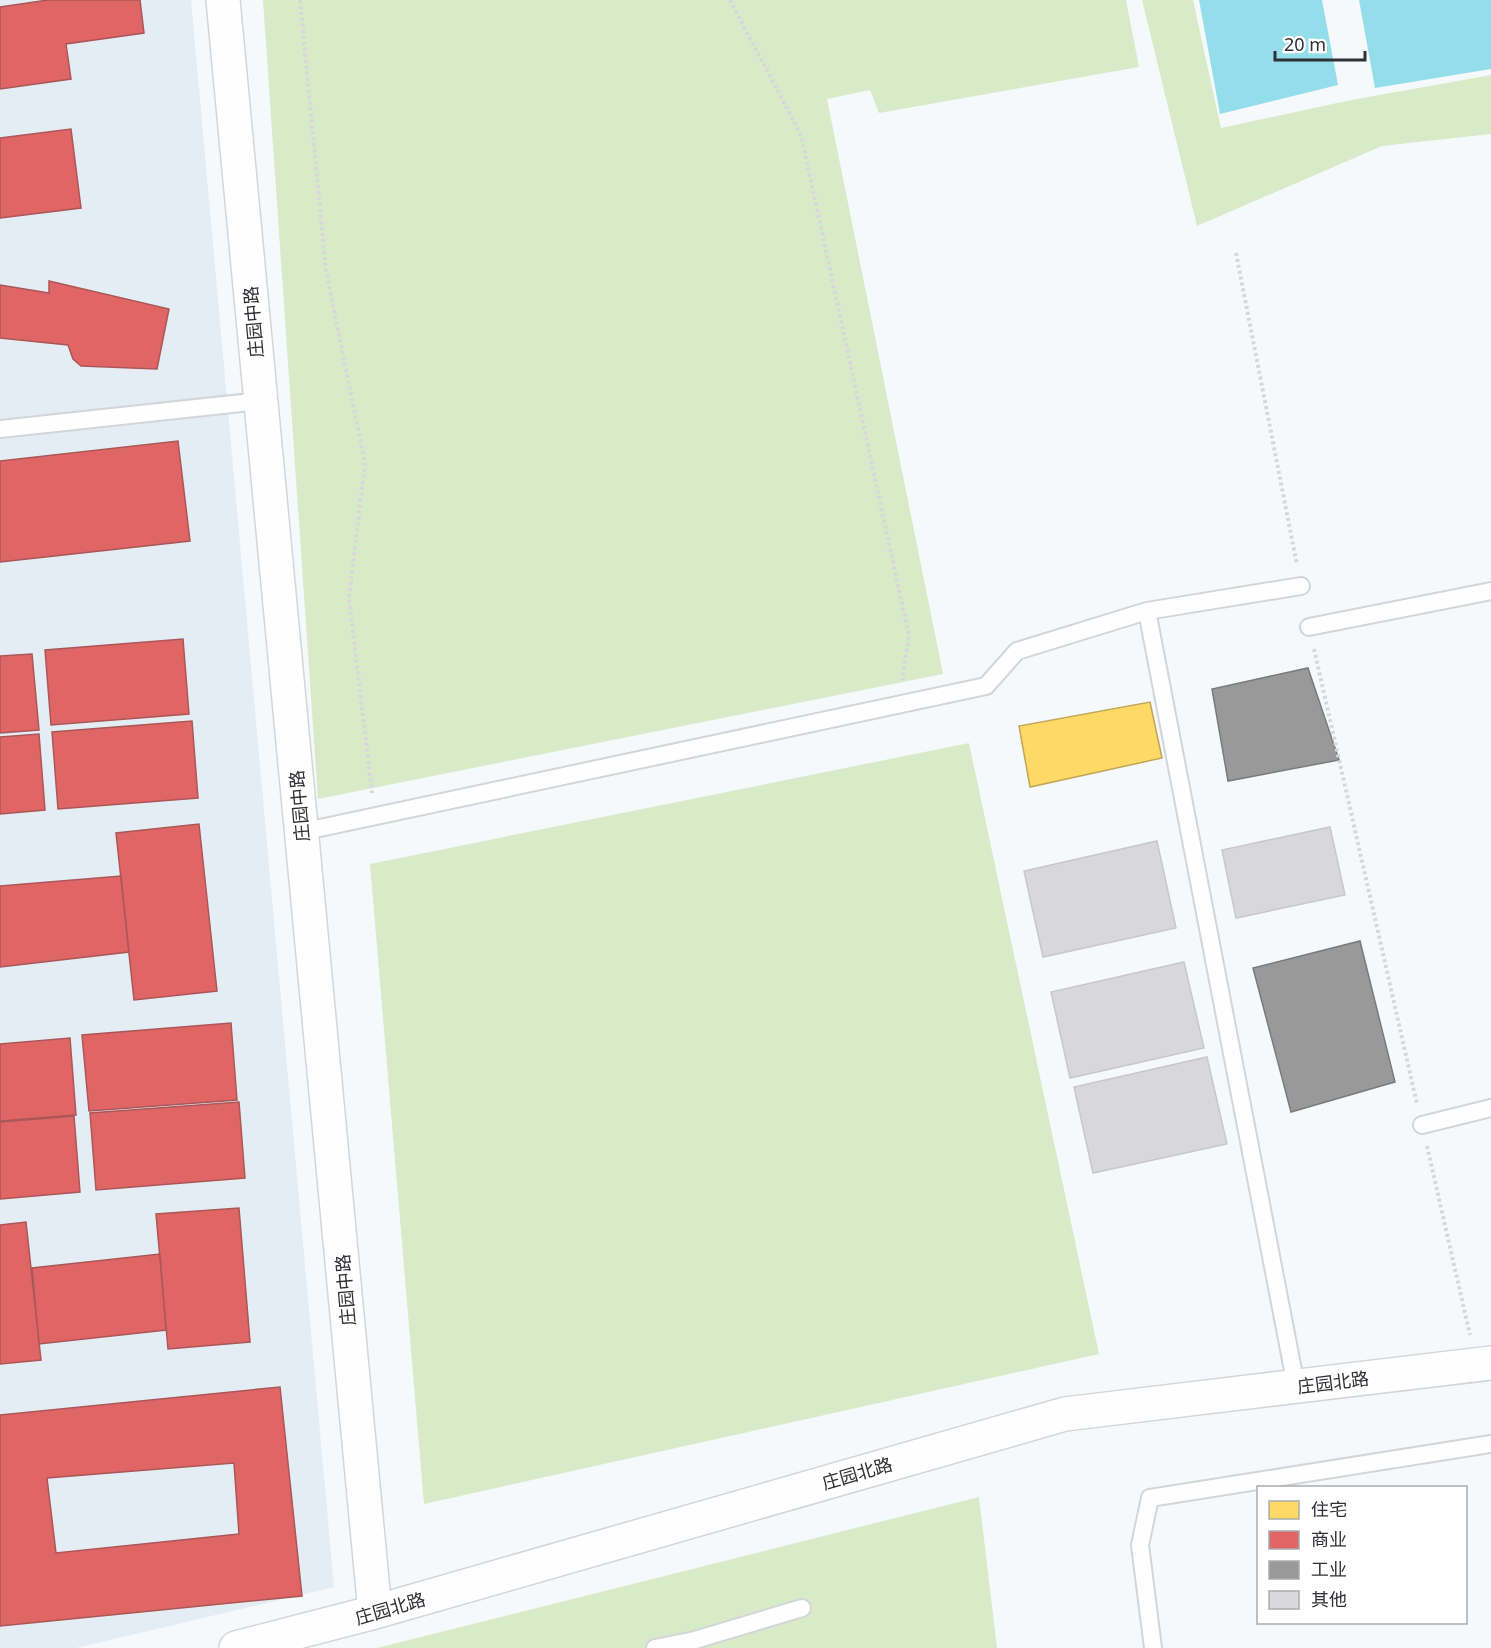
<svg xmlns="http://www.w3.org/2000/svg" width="1491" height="1648" font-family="'Noto Sans','Noto Sans SC',sans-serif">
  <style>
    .built { fill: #e4ecf4 }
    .green { fill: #d7ebc9 }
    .water { fill: #93deea }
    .homes { fill: #ffd966; stroke: #c0a657; stroke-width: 1.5 }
    .shops { fill: #e06666; stroke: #ab5657; stroke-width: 1.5; fill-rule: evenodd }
    .industry { fill: #999; stroke: #797a7a; stroke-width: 1.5 }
    .building { fill: #d8d7d9; stroke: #c8c7c9; stroke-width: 1.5 }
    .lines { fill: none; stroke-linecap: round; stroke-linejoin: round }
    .service-casing { stroke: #d3d6d9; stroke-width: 20 }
    .tertiary-casing { stroke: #d3d6d9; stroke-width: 36 }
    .path { stroke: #d6d7d9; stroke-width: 4; stroke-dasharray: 3 3; stroke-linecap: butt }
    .service { stroke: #fefeff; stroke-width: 16 }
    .tertiary { stroke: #fefeff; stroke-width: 33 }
    .labels { text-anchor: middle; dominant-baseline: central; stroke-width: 6; stroke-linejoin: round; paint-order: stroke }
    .street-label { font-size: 18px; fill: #2e3033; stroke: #fff }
  </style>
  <rect width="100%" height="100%" fill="#f6f9fc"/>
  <path class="built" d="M0,0H191L334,1587L76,1648H0Z"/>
  <path class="green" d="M263,0H1126L1139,67L879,113L870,90L827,99L943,674L318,799Z
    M1142,0H1193L1221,128L1346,101L1491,75V134L1382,146L1197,226Z
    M969,743L1099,1354L424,1504L370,864Z
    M979,1497L997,1648H377Z"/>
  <path class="water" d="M1199,0H1322L1338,85L1220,114Z
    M1359,0H1491V69L1375,88Z"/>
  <path class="homes" d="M1150,702L1162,758L1030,787L1019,726Z"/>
  <path class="shops" d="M48,0H140L144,33L66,44L71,79L0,89V7Z
    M71,129L81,208L0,218V138Z
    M49,281L169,309L157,369L81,366L73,359L68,345L0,338V285L49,293Z
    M178,441L190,541L0,562V461Z
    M183,639L189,714L51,725L45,650Z
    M32,654L39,730L0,733V656Z
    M192,721L198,798L58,809L52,732Z
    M39,734L45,810L0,814V737Z
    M199,824L217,991L134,1000L116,833Z
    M121,876L129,952L0,967V886Z
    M231,1023L237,1100L89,1111L82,1035Z
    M70,1038L76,1115L0,1121V1044Z
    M239,1102L245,1178L96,1190L90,1113Z
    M74,1116L80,1192L0,1199V1122Z
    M239,1208L250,1342L168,1349L156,1214Z
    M26,1222L41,1360L0,1364V1225Z
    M160,1254L166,1330L39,1344L32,1268Z
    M280,1387L302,1596L0,1626V1415ZM234,1463L239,1534L56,1553L47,1478Z"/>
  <path class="industry" d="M1308,668L1339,760L1228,781L1212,689Z
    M1360,941L1395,1082L1291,1112L1253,968Z"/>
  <path class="building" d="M1330,827L1345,895L1236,918L1222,850Z
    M1157,841L1176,928L1043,957L1024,871Z
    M1184,962L1204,1048L1070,1078L1051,992Z
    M1207,1057L1227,1144L1093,1173L1074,1087Z"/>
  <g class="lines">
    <defs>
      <path id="service" d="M0,429L260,401
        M1309,627L1491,591
        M301,832L986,686L1017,651L1147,611
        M1422,1125L1491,1108
        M1296,1386L1147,611L1301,586
        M655,1648L695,1640L802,1608
        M1153,1648L1140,1545L1150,1498L1491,1444"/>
      <path id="tertiary" d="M223,0L375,1612
        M236,1648L375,1612L1065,1414L1491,1363"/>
    </defs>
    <use href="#service" class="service-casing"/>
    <use href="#tertiary" class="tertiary-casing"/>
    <path class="path" d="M300,0L326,271L365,463L349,598L372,793
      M730,0L801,135L909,636L902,680
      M1236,253L1297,565
      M1314,649L1417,1104
      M1427,1146L1470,1335"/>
    <use href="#service" class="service"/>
    <use href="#tertiary" class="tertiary"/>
  </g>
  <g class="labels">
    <g class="street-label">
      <text transform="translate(253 322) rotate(-95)">庄园中路</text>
      <text transform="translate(299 806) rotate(-95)">庄园中路</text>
      <text transform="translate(345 1290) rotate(-95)">庄园中路</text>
      <text transform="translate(1333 1382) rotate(-7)">庄园北路</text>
      <text transform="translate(857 1473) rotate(-16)">庄园北路</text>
      <text transform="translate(390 1608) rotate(-16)">庄园北路</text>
    </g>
  </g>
  <rect x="1257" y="1486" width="210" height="138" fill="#ffffff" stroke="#abacad" stroke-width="1.5"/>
  <rect x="1269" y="1501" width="30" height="18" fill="#ffd966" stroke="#abacad" stroke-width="1.5"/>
  <text x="1311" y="1516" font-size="18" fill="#2e3033">住宅</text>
  <rect x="1269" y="1531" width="30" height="18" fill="#e06666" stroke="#abacad" stroke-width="1.5"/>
  <text x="1311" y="1546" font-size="18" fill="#2e3033">商业</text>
  <rect x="1269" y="1561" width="30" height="18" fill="#999999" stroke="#abacad" stroke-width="1.5"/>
  <text x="1311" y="1576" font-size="18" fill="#2e3033">工业</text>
  <rect x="1269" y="1591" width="30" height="18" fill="#d8d7d9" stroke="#abacad" stroke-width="1.5"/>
  <text x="1311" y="1606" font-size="18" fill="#2e3033">其他</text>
  <path d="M1275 51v9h90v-9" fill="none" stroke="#2e3033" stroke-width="3"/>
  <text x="1284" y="51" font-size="18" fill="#2e3033" stroke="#ffffff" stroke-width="4.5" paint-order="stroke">20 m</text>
</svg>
